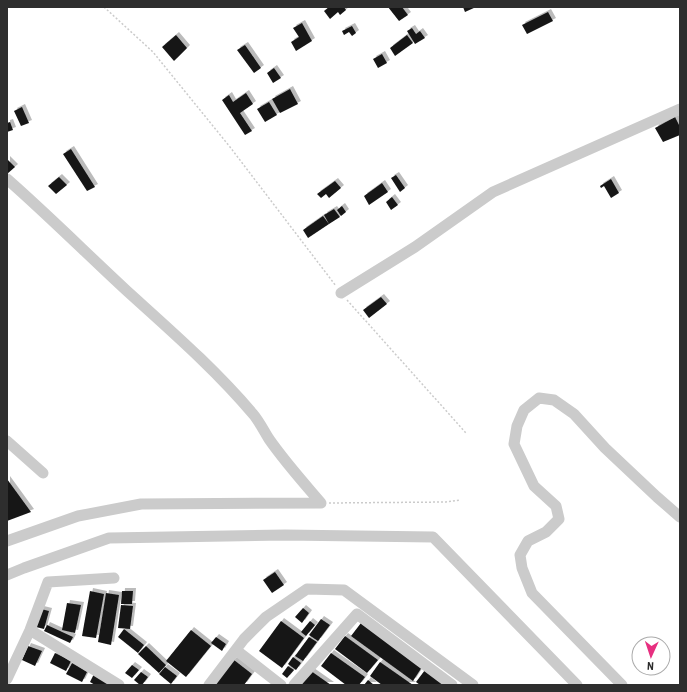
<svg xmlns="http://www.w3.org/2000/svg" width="687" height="692" font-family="'Roboto Condensed',sans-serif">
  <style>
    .building { fill: #151515; filter: url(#shadow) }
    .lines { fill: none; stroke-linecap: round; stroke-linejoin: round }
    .path { stroke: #cbcbcb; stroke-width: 1.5; stroke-dasharray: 2 2; stroke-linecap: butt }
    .minor { stroke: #cbcbcb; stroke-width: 11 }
  </style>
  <defs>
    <filter id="shadow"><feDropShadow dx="3" dy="-3" stdDeviation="0" flood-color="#0004"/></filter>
  </defs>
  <rect width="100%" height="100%" fill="#fff"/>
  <path class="building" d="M329,7H344L346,10L340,15L338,12L330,19L324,11Z
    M388,7H402L408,15L399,21Z
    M463,7H476L465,12Z
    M548,12L553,21L527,34L522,25Z
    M302,23L312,41L296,51L291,42L299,37L293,28Z
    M352,26L356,33L352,36L349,32L344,35L342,31Z
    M412,28L416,34L420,31L425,38L415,44L407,31Z
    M176,35L187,48L174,61L162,47Z
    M407,35L413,43L395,56L390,48Z
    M245,45L261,68L254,73L237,50Z
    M382,54L387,63L378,68L373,59Z
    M274,68L281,78L273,83L267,73Z
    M290,89L298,104L280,113L272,99Z
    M246,93L253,104L240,113L252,131L245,135L222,100L229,95L233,102Z
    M269,102L277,115L265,122L257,109Z
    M22,107L29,123L21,126L14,111Z
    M675,117L680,127V135L663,142L655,128Z
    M10,122L13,130L7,132V123Z
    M71,149L95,187L87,191L63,154Z
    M7,159L15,167L7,174Z
    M396,175L405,188L400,192L391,178Z
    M59,177L67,185L56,194L48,186Z
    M611,179L619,193L611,198L604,186L601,188L600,186Z
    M335,181L341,188L329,198L326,194L321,198L317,194Z
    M382,183L388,192L369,205L364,196Z
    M392,197L398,205L391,210L386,202Z
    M342,206L346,212L341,216L337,210Z
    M334,209L340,217L329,224L324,215Z
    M323,216L329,224L308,238L303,230Z
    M381,297L387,304L369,318L363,310Z
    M7,479L31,512L7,521Z
    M275,572L284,585L272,593L263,580Z
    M90,591L104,594L96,638L82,636Z
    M122,591H133L132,604H121Z
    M106,593L119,595L111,645L98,642Z
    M67,603L81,605L75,633L62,630Z
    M121,605L133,606L130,629L118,628Z
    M303,608L309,613L302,623L295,617Z
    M41,609L49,611L44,629L36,627Z
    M321,619L330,625L318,641L309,635Z
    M281,621L304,638L282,668L259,651Z
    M310,621L315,625L306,636L301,632Z
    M361,623L422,667L413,681L351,636Z
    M47,625L73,637L70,643L44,631Z
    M124,629L144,645L138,653L118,637Z
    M191,630L211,646L186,677L166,661Z
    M345,636L378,660L367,673L335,649Z
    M216,637L226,644L222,651L211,643Z
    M309,637L317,642L303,661L295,656Z
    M28,646L42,651L35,666L22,660Z
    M146,646L166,665L159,673L138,654Z
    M55,653L71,661L66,671L50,663Z
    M331,653L365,677L359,685H346L321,666Z
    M293,657L301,663L296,670L288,664Z
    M234,660L252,674L244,685H209Z
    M380,662L413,685H382L370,676Z
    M72,663L87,672L82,682L66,674Z
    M132,665L139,670L132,678L125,673Z
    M288,666L294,670L287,678L282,674Z
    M165,667L177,676L171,684L159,674Z
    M425,670L447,685H420L416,682Z
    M311,671L331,685H301Z
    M141,672L148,677L142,685H140L134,680Z
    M94,674L112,685H95L90,682Z
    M368,680L374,685H364Z"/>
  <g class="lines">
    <path class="path" d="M104,7L153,52L230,147L336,286
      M347,300L466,433
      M329,503L446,502L460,500"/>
    <path class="minor" d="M7,179C48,215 87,254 127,291C170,330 215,369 253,414C259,421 264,431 269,439C285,462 303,482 321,503L141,504L78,516L7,541
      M341,293L415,247L493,192L680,109
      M7,441L43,473
      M7,575L24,568L109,538L285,535L433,537L577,685
      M30,630L119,685
      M236,650L281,685
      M7,679L30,630L48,582L114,578
      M209,685L244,639L266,617L307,589L344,590L473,685
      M294,685L357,614L452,685
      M622,685L532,593L522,568L520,555L528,541L546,532L559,519L556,506L534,486L514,444L517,426L524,410L539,398L554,400L574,414L605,448L657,497L680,517"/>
  </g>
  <rect width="687" height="692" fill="none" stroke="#2e2e2e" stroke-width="16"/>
  <g transform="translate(651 656) rotate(183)"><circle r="19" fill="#ffffff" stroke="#ababab"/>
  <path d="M0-3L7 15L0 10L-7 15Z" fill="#e72f80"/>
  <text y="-6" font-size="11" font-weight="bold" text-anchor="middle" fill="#2e2e2e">N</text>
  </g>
</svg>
